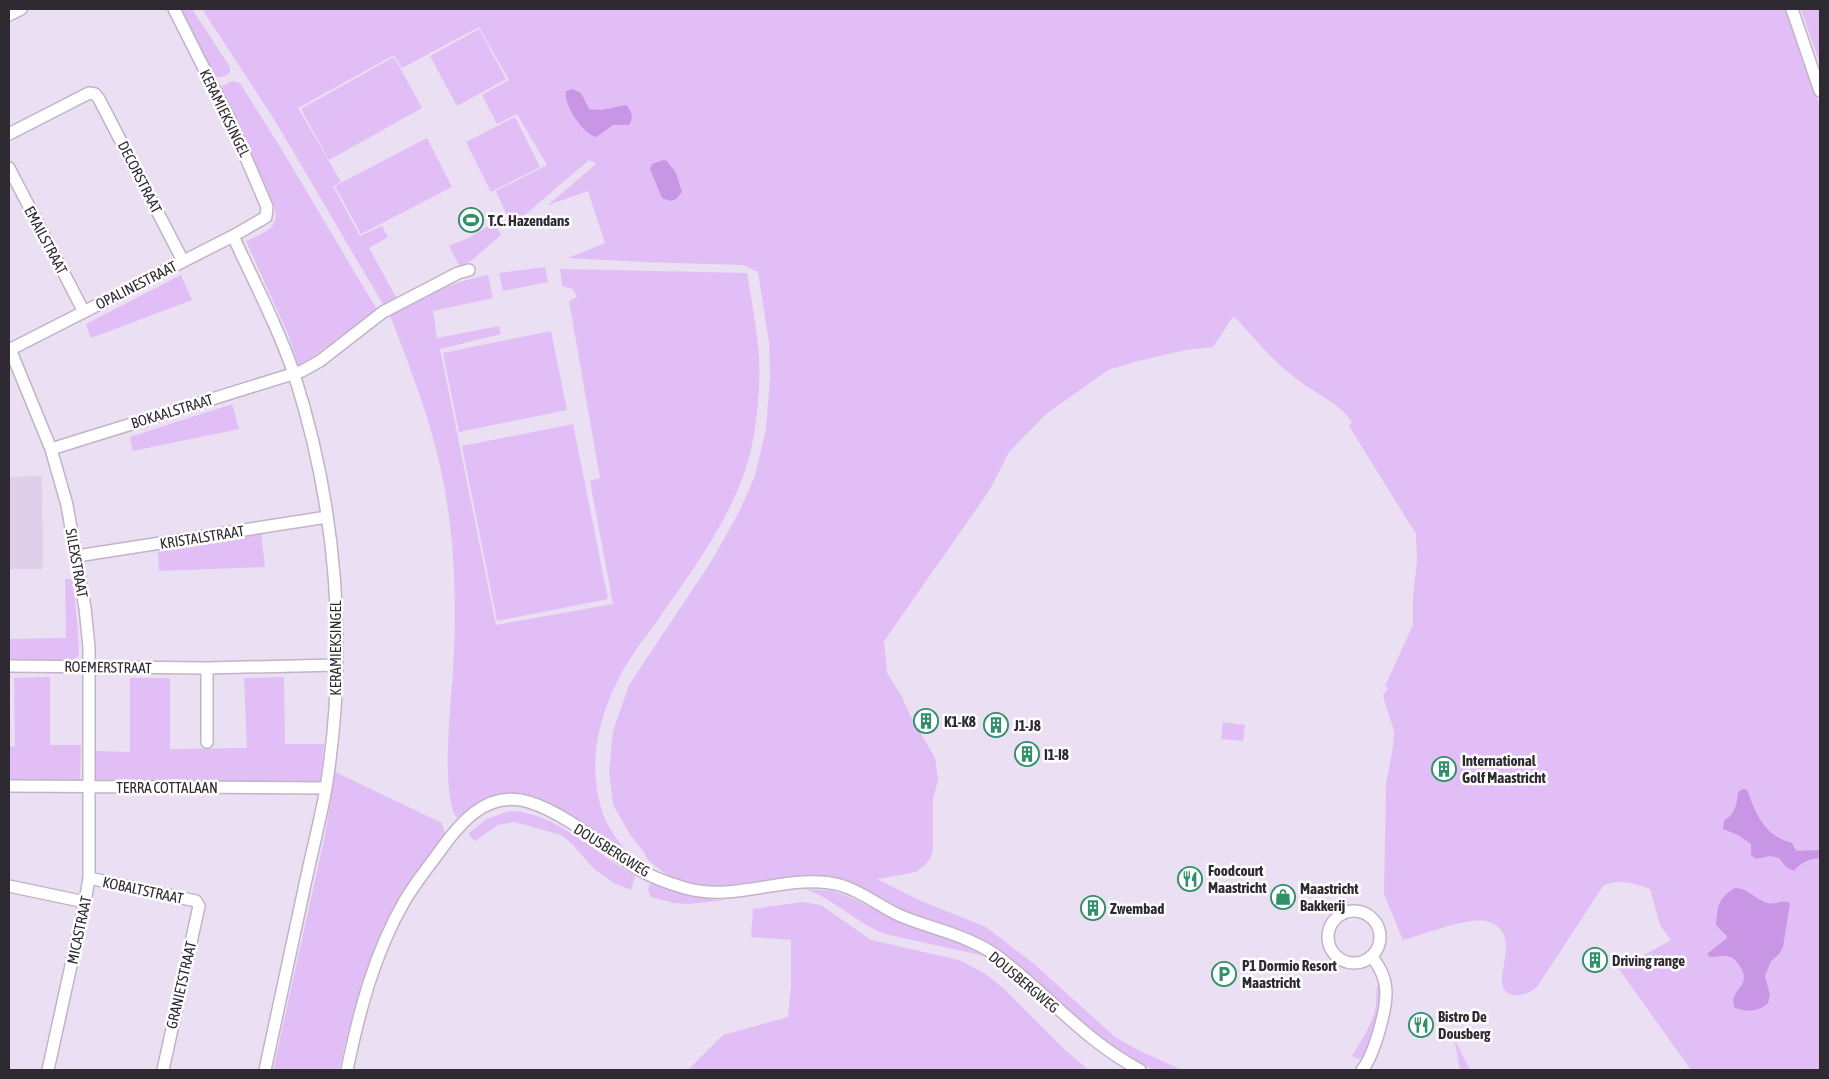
<svg xmlns="http://www.w3.org/2000/svg" width="1829" height="1079" font-family="'Asap Condensed',sans-serif">
  <style>
    .built { fill: #dfcfe8 }
    .green { fill: #e1bef5 }
    .water { fill: #c996e6 }
    .lines { fill: none; stroke-linecap: round; stroke-linejoin: round }
    .minor-casing { stroke: #c0b4c7; stroke-width: 14 }
    .minor { stroke: #fff; stroke-width: 11 }
    .labels { text-anchor: middle; dominant-baseline: central; stroke-width: 5; stroke-linejoin: round; paint-order: stroke }
    .street-label { font-size: 15px; fill: #2f2a32; stroke: #fff }
    .poi-label { font-size: 15px; font-weight: bold; fill: #2f2a32; stroke: #fff; text-anchor: start }
  </style>
  <rect width="100%" height="100%" fill="#ebdff3"/>
  <path class="built" d="M42,476L43,569H9V477Z"/>
  <path class="green" d="M179,9H192L230,67V72C223,77 221,79 213,75Z
    M202,9H1789L1820,107V1070H1691L1619,969L1671,940L1660,925L1650,889C1635,884 1618,878 1603,886L1537,987C1527,996 1503,1002 1502,981C1502,961 1517,932 1489,922C1470,915 1424,935 1403,940L1384,894L1386,784L1393,747L1394,731L1383,696L1388,688L1385,686L1413,625V596L1417,561L1416,534L1349,426L1352,422C1339,403 1318,395 1301,382C1279,367 1261,346 1243,326L1239,321L1233,317L1213,347L1185,350L1134,362L1108,370L1045,415L1009,452L989,491L884,641L887,673L902,697L910,715L935,758L938,780L933,799V849L931,857L925,865L916,872L877,879L921,901L986,927L1034,964L1115,1037L1138,1050L1182,1070H1154L1132,1060L1109,1047L996,950L966,932L899,909L856,885L731,889L692,885L671,878L650,862L644,854L646,855L629,833L613,804L609,771L613,731L629,685L711,562L739,512L755,476L766,429L770,378L769,343L758,272L743,265L643,262L568,258L605,243L588,191L548,205L596,164L589,160L512,226L496,191L547,165L517,114L497,124L482,95L509,80L479,27L402,68L394,55L298,108L341,182L333,186L360,236L382,226L388,237L369,248L397,299L384,306L274,119Z
    M1801,9H1820V64Z
    M479,29L506,79L457,106L430,56Z
    M394,57L422,108L329,160L301,109Z
    M232,81L240,83L285,155L377,310L299,367L288,334L246,241C264,232 281,230 274,206L221,90L222,86Z
    M515,117L540,167L491,192L466,142Z
    M427,138L452,187L361,234L335,186Z
    M492,224L496,226L501,235L472,260L460,267L449,246L468,238Z
    M545,267L548,282L503,291L499,273Z
    M560,269L747,273C751,296 755,320 758,344C762,382 757,438 744,474C726,523 696,566 666,608C655,625 642,640 631,657C601,704 583,764 605,819C611,833 623,847 633,859L550,803C514,786 488,793 457,818C439,794 453,686 454,653C457,583 453,513 435,445C423,401 407,359 390,316C420,296 452,282 488,275L493,298L433,311L437,338L499,326L501,334L440,349L496,625L613,604L590,481L600,478L569,301L577,297L573,289L562,286Z
    M181,275L192,300L91,338L86,324Z
    M551,331L567,410L459,432L443,353Z
    M232,404L239,429L133,451L130,437Z
    M573,424L608,599L497,621L462,446Z
    M261,533L265,567L159,571L158,552L244,539L247,535Z
    M65,579H73L78,633L79,656L71,661H9V639L66,638Z
    M50,677V745H81L80,782H9V747L15,746L14,678Z
    M284,677L285,744H324L320,782H96V751L130,752V678H170V749L247,748L244,678Z
    M1223,722L1245,725L1243,741L1221,739Z
    M335,772L442,823L445,833C431,854 415,873 403,893C370,947 353,1009 339,1070H273L325,835Z
    M509,811C555,811 597,855 635,876L631,890L614,883L594,869L572,844L561,835L540,829L514,822L498,825L475,841L469,835V833L487,819Z
    M650,883C676,892 699,900 726,900L689,904L674,903L651,897L648,890Z
    M806,889L833,891L848,896L892,919L945,936L985,956L885,934C857,923 835,900 806,889Z
    M802,902L821,905L871,940L959,960L984,973L1003,988L1065,1050L1089,1070H688L723,1035L788,1017L791,987V940L751,937L753,909Z
    M1380,980C1385,1008 1375,1032 1365,1057L1358,1059L1352,1056C1361,1041 1370,1028 1375,1011C1378,1000 1374,990 1380,980Z
    M1454,1038L1470,1070H1460Z"/>
  <path class="water" d="M572,89L581,93L589,109L601,110L626,105C632,112 634,117 629,125H613L596,137C583,134 563,104 566,91Z
    M663,160L667,161L676,173L682,192L676,199L670,201L662,198L650,169L652,164Z
    M1743,789L1747,790C1757,816 1764,835 1792,843L1795,849L1797,851L1820,850V858C1809,859 1801,862 1794,871L1786,867L1779,858L1770,856L1756,859L1751,855V844L1738,835L1723,829L1724,821C1727,818 1732,815 1733,812C1737,806 1737,799 1738,792Z
    M1735,888C1748,888 1755,899 1767,903C1776,905 1782,899 1790,903L1783,947L1779,954L1771,961L1765,976L1770,995L1768,1003C1758,1012 1748,1012 1735,1008C1726,990 1755,987 1739,965C1736,961 1734,958 1730,957C1723,954 1717,957 1710,957L1707,954L1726,939L1727,936L1716,925C1718,906 1717,899 1735,888Z"/>
  <g class="lines">
    <defs>
      <path id="minor" d="M1792,9L1820,91
        M9,15L21,9
        M9,134L89,93L95,94L99,99L183,261
        M9,168L84,312
        M233,236C254,282 278,327 294,374C337,507 348,650 326,788C320,822 311,855 304,889C291,949 278,1010 265,1070
        M10,349L51,449L67,505L85,608L89,647V878L85,902L48,1070
        M9,350L233,236L266,217L267,207L229,118L174,9
        M51,449L302,371L320,361L383,312L458,273L469,270
        M77,556L327,517
        M9,666L207,668L337,665
        M207,668V742
        M9,786L325,788
        M89,878L196,901L199,906L163,1070
        M9,886L85,902
        M1328 937a26 26 0 1 1 52 0a26 26 0 1 1-52 0Z
        M347,1070C359,1012 374,954 404,902C413,886 425,871 437,855C458,825 486,789 529,802C567,814 604,847 636,868C651,877 668,883 685,888C738,903 789,872 840,885C862,891 880,907 901,916C935,930 972,936 1001,959C1050,997 1084,1040 1140,1070
        M1362,1070C1374,1056 1386,1011 1386,993C1386,979 1380,967 1372,957"/>
    </defs>
    <use href="#minor" class="minor-casing"/>
    <use href="#minor" class="minor"/>
  </g>
  <defs>
    <symbol id="stadium-ring" viewBox="-11 -11 22 22"><circle r="9.5" fill="#fff" stroke="#2f9069" stroke-width="1.5"/><path d="M0-5a6.5 5 0 1 0 0 10a6.5 5 0 1 0 0-10ZM-3.5-1.8h7v3.6h-7Z" fill="#2f9069"/></symbol>
    <symbol id="building-ring" viewBox="-11 -11 22 22"><circle r="9.5" fill="#fff" stroke="#2f9069" stroke-width="1.5"/><path d="M-4-6H4V6H1V3H-1V6H-4ZM-2.5-4.3h1.7v1.8h-1.7ZM.8-4.3h1.7v1.8H.8ZM-2.5-1h1.7V.8h-1.7ZM.8-1h1.7V.8H.8Z" fill="#2f9069"/></symbol>
    <symbol id="restaurant-ring" viewBox="-11 -11 22 22"><circle r="9.5" fill="#fff" stroke="#2f9069" stroke-width="1.5"/><path d="M-5-6h1v4h1v-4h1v4h1v-4h1v5L-1.5 .5V6h-2V.5L-5-1ZM5-6V6H3V1.5H1.5Q1.5-4 5-6Z" fill="#2f9069"/></symbol>
    <symbol id="shop-ring" viewBox="-11 -11 22 22"><circle r="9.5" fill="#fff" stroke="#2f9069" stroke-width="1.5"/><path d="M-5-2.5h2.3a2.7 3.5 0 0 1 5.4 0H5L5.5 6h-11ZM-1.5-2.5h3a1.5 2.3 0 0 0-3 0Z" fill="#2f9069"/></symbol>
    <symbol id="parking-ring" viewBox="-11 -11 22 22"><circle r="9.5" fill="#fff" stroke="#2f9069" stroke-width="1.5"/><path d="M-3.5-5.5H1a3.5 3.5 0 0 1 0 7H-1V5.5H-3.5ZM-1-3.4V-.6H.8a1.4 1.4 0 0 0 0-2.8Z" fill="#2f9069"/></symbol>
  </defs>
  <g fill-rule="evenodd">
    <use href="#stadium-ring" x="457" y="206" width="28" height="28"/>
    <use href="#building-ring" x="912" y="707" width="28" height="28"/>
    <use href="#building-ring" x="982" y="711" width="28" height="28"/>
    <use href="#building-ring" x="1013" y="740" width="28" height="28"/>
    <use href="#building-ring" x="1430" y="755" width="28" height="28"/>
    <use href="#restaurant-ring" x="1176" y="865" width="28" height="28"/>
    <use href="#shop-ring" x="1269" y="883" width="28" height="28"/>
    <use href="#building-ring" x="1079" y="894" width="28" height="28"/>
    <use href="#building-ring" x="1581" y="946" width="28" height="28"/>
    <use href="#parking-ring" x="1210" y="960" width="28" height="28"/>
    <use href="#restaurant-ring" x="1407" y="1011" width="28" height="28"/>
  </g>
  <g class="labels">
    <g class="street-label">
      <text transform="translate(225 113) rotate(64)">KERAMIEKSINGEL</text>
      <text transform="translate(140 177) rotate(63)">DECORSTRAAT</text>
      <text transform="translate(46 240) rotate(62)">EMAILSTRAAT</text>
      <text transform="translate(136 285) rotate(-27)">OPALINESTRAAT</text>
      <text transform="translate(172 411) rotate(-17)">BOKAALSTRAAT</text>
      <text transform="translate(202 537) rotate(-9)">KRISTALSTRAAT</text>
      <text transform="translate(77 563) rotate(80)">SILEXSTRAAT</text>
      <text transform="translate(335 648) rotate(-90)">KERAMIEKSINGEL</text>
      <text transform="translate(108 667) rotate(1)">ROEMERSTRAAT</text>
      <text x="167" y="787">TERRA COTTALAAN</text>
      <text transform="translate(612 850) rotate(32)">DOUSBERGWEG</text>
      <text transform="translate(143 890) rotate(12)">KOBALTSTRAAT</text>
      <text transform="translate(79 930) rotate(-78)">MICASTRAAT</text>
      <text transform="translate(1024 982) rotate(40)">DOUSBERGWEG</text>
      <text transform="translate(181 985) rotate(-77)">GRANIETSTRAAT</text>
    </g>
    <g class="poi-label">
      <text x="488" y="220">T.C. Hazendans</text>
      <text x="944" y="721">K1-K8</text>
      <text x="1014" y="725">J1-J8</text>
      <text x="1044" y="754">I1-I8</text>
      <text x="1462" y="760">International<tspan x="1462" dy="17">Golf Maastricht</tspan></text>
      <text x="1208" y="870">Foodcourt<tspan x="1208" dy="17">Maastricht</tspan></text>
      <text x="1300" y="888">Maastricht<tspan x="1300" dy="17">Bakkerij</tspan></text>
      <text x="1110" y="908">Zwembad</text>
      <text x="1612" y="960">Driving range</text>
      <text x="1242" y="965">P1 Dormio Resort<tspan x="1242" dy="17">Maastricht</tspan></text>
      <text x="1438" y="1016">Bistro De<tspan x="1438" dy="17">Dousberg</tspan></text>
    </g>
  </g>
  <rect width="1829" height="1079" fill="none" stroke="#2f2a32" stroke-width="20"/>
</svg>
